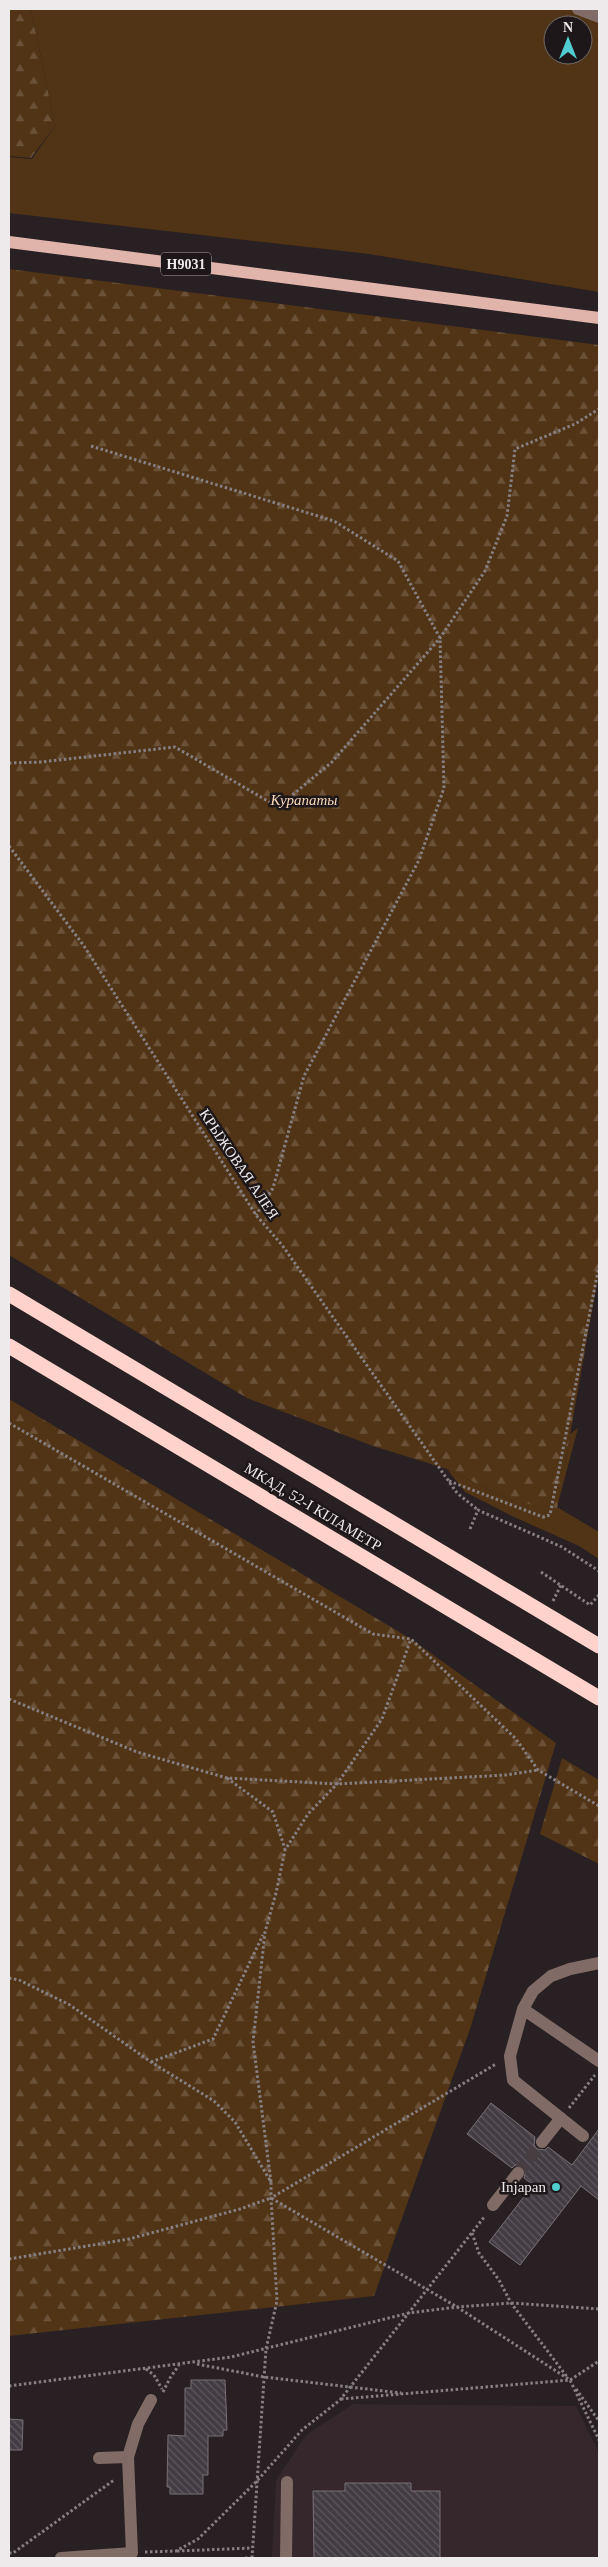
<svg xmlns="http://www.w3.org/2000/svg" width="608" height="2567" font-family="'Times New Roman',serif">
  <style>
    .built { fill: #35272b }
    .green { fill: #513315; fill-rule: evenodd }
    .forest { fill: url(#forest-firs) }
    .building { fill: url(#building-back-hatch); stroke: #777076 }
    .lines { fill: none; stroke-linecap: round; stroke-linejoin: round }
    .minor-tunnel { stroke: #463e40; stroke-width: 12; stroke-dasharray: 12 6; stroke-linecap: butt }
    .path { stroke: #878082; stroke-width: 3; stroke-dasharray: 2.5 2.5; stroke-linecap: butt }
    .minor { stroke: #806b66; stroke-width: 12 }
    .major { stroke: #e0b3ab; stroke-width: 12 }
    .highway { stroke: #ffd3cb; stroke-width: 15 }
    .poi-dot { fill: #52cdcf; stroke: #1e1719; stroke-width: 2 }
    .labels { text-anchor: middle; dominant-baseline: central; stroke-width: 5; stroke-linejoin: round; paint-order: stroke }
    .shield { fill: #1e1719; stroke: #b0aaab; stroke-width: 1 }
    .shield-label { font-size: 14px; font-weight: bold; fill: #eee9ea }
    .park-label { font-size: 15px; font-style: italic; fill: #f8d6b8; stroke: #1e1719 }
    .street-label { font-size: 15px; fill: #eee9ea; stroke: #1e1719 }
    .poi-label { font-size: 15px; fill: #eee9ea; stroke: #1e1719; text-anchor: end }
  </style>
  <defs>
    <pattern id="forest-firs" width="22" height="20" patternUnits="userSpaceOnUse" patternTransform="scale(1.25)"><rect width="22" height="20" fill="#513315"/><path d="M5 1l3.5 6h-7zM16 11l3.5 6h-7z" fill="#6a5137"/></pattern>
    <pattern id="building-back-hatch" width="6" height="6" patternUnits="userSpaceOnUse" patternTransform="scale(1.25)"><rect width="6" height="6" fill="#433d43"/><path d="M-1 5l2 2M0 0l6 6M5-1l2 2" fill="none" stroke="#5e595e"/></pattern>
  </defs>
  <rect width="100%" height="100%" fill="#282022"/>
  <path class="built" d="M353,2404L576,2406L599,2453V2558H272L276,2480L306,2435Z"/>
  <path class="green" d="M31,9H599V292L369,254L9,213V157L32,159L55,126ZM553,25H583V55H553Z
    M578,1428L557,1507L599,1532V1559L579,1546L514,1517L465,1492L447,1469L514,1502L556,1485L565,1464L570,1434Z"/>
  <path class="forest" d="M9,9H31L55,126L31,158L9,156Z
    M9,269L599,345V1271L557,1508L514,1502L447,1469L373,1446L247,1398L9,1255Z
    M9,1399L411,1639L556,1743L470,2029L374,2296L9,2336Z
    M562,1758L599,1780V1864L540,1834Z"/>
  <path class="building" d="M491,2103L535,2137L534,2145L537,2149L545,2150L548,2147L572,2165L599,2129V2200L581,2186L520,2265L489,2242L533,2185L524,2178L526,2170L523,2166L515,2165L512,2168L467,2134Z
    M191,2380H225L227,2430H223V2436H208V2475H203V2494H170V2487H167L168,2435L185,2436V2388H191Z
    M9,2419L23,2420L22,2450H9Z
    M345,2483H411V2491H440V2558H314L313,2491H345Z"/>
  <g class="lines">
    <path class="minor-tunnel" d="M518,2173L542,2142"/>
    <path class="path" d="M91,446L334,521L398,561L440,638L444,788L419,860L304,1076L273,1188L256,1215
      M9,763L41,762L175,747L278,807L332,762L440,638L485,571L507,516L515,449L575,424L599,409
      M9,846L84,946L256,1215L282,1245L457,1493L478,1510
      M9,1423L373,1634L411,1639L516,1739L538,1770L599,1806
      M449,1481L543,1517L550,1515L599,1266
      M470,1529L478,1510L562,1547L599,1571
      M541,1572L590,1605L599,1595
      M553,1601L561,1585
      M9,1699L137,1752L227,1778L337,1784L506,1775L538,1770
      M227,1778L273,1812L285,1849
      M9,1978L19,1980L70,2005L151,2062L214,2101L235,2122L271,2182V2198
      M151,2062L213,2039L263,1935
      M569,2108L595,2075
      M271,2182L253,2042L265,1932L276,1893L285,1850L308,1814L337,1784L382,1719L411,1639
      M472,2233L479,2253L499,2280L511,2303L568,2378
      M9,2259L129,2239L240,2209L271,2198L457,2307L570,2380L599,2440
      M197,2364L264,2377L401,2393
      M146,2369L154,2375L162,2389
      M9,2386L231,2357L409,2313L457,2307L511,2303L599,2309
      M576,2389L599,2421
      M163,2392L170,2378L179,2365
      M341,2399L570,2380L599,2361
      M177,2551L252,2548
      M145,2552L176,2551L198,2539L256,2482L302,2430L340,2400L485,2216
      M9,2553H13L114,2480
      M245,2558H252
      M252,2558L266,2349L277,2301L271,2198L496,2064"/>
    <path class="minor" d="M578,9L599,17
      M523,2009L599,2061
      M583,2136L513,2080L510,2056L523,2009L533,1991L551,1976L570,1969L599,1963
      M542,2142L561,2118
      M493,2205L518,2173
      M99,2458L128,2457
      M61,2558L132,2553L128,2457L138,2424L151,2400
      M286,2558L287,2482"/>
    <path class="major" d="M9,242L599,318"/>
    <path class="highway" d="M9,1294L599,1646
      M9,1346L599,1698"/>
  </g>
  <circle class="poi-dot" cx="556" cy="2187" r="5"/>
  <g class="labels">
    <rect class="shield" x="161" y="252.5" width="50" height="23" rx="4"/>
    <g class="shield-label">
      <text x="186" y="264">Н9031</text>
    </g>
    <g class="park-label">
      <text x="304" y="800">Курапаты</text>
    </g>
    <g class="street-label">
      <text transform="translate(239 1164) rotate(56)">КРЫЖОВАЯ АЛЕЯ</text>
      <text transform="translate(313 1507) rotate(31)">МКАД, 52-І КІЛАМЕТР</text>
    </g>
    <g class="poi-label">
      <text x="546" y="2187">Injapan</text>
    </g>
  </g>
  <rect width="608" height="2567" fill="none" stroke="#eee9ea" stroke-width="20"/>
  <g transform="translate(568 40)"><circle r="24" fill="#1e1719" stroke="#716b6d"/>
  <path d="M0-4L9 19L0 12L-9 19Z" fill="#52cdcf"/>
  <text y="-8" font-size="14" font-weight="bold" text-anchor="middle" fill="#eee9ea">N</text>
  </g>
</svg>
